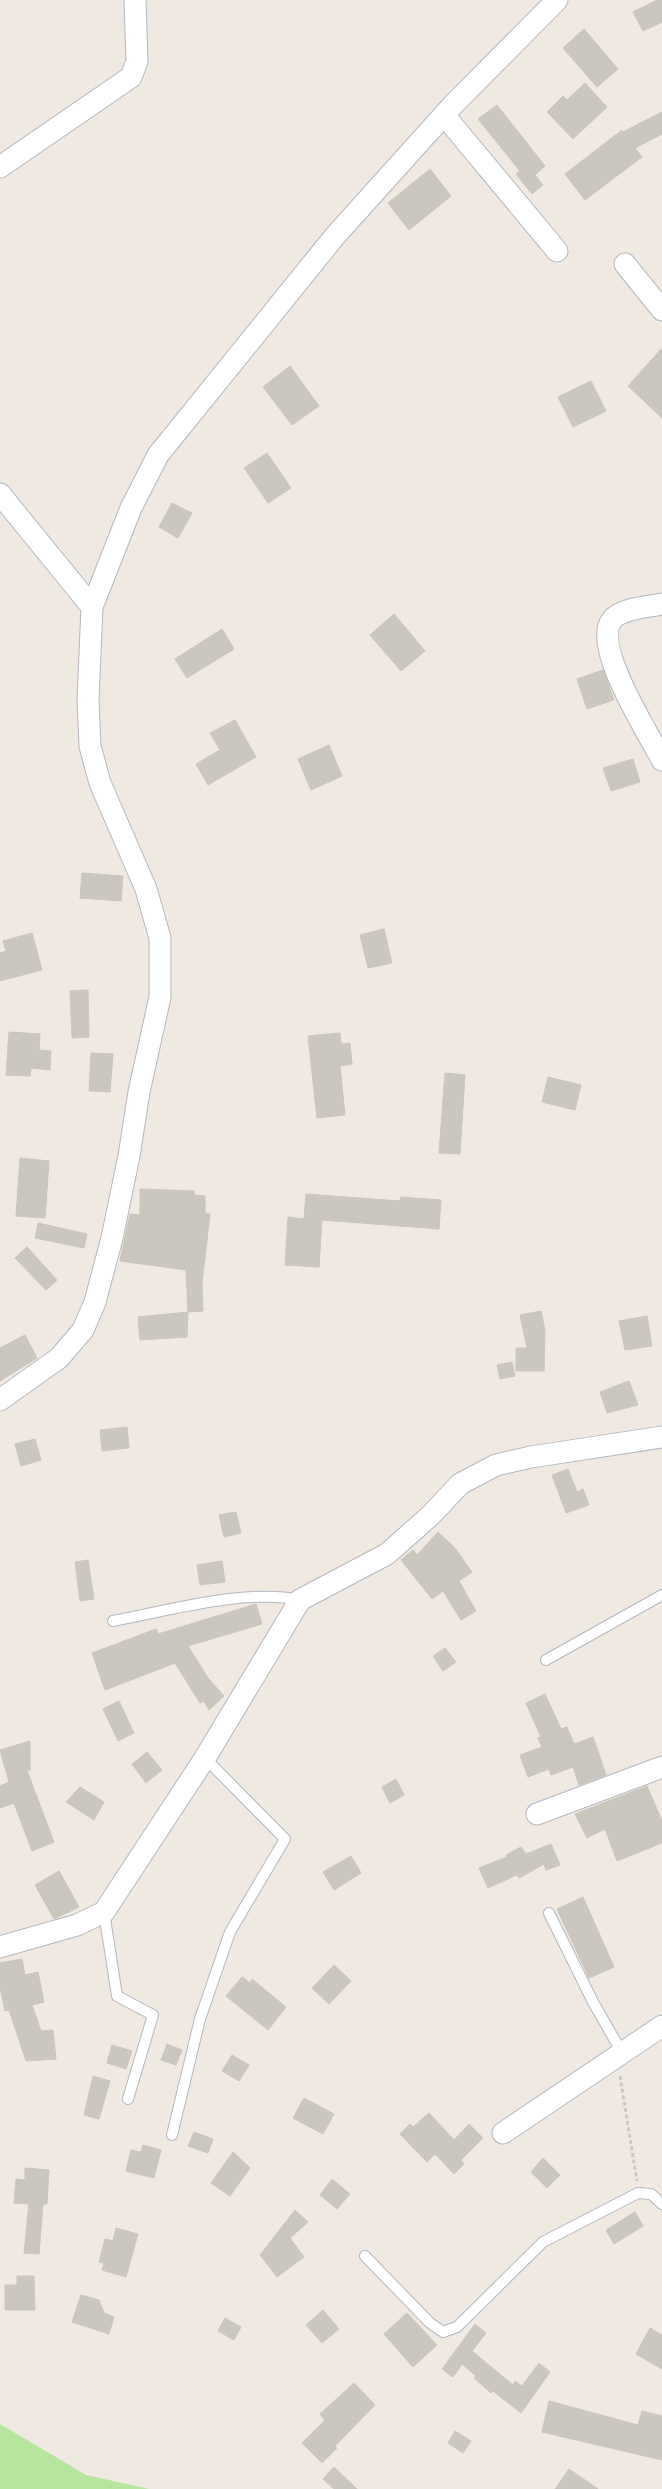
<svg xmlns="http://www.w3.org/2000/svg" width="662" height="2489" font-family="Inter,sans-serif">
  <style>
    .green { fill: #b6e59e }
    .building { fill: #cbc7bf; stroke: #cbc5ba }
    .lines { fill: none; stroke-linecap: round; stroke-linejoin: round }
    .service-casing { stroke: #b4b7c1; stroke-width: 12 }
    .minor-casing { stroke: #b4b7c1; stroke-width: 23 }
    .path { stroke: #c9c9c9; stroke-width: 3; stroke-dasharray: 4 2.5; stroke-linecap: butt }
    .service { stroke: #fff; stroke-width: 10 }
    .minor { stroke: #fff; stroke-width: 21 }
  </style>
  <rect width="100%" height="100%" fill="#efe9e1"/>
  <path class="green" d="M0,2424L86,2475L149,2489H0Z"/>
  <path class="building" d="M657,0H662V22L643,31L633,12Z
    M584,29L618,69L597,87L563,48Z
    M585,83L607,107L573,139L547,112L563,96L567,100Z
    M497,105L545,166L535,175L543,185L532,194L516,174L520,171L478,119Z
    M662,112V134L635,148L642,157L585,200L565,174L622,130L623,132Z
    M430,169L451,196L409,230L388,203Z
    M662,348V418L628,386Z
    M290,366L319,406L292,425L263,387Z
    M591,381L606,411L573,427L558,397Z
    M267,453L291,488L268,503L244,468Z
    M172,503L192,513L178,538L159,527Z
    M394,614L425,651L401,671L370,635Z
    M222,629L234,649L187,678L175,659Z
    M603,670L614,700L587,709L577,679Z
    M235,720L256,757L208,785L196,764L220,750L210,733Z
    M329,745L342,776L311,790L298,759Z
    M633,759L640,782L611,791L603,768Z
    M82,873L123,876L121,901L80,898Z
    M384,929L392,963L368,968L360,935Z
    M32,933L42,970L0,981V953L6,951L3,941Z
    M88,990L89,1037L72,1038L70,991Z
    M9,1032L40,1034L39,1050L51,1051L50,1070L31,1068L30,1076L6,1075Z
    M340,1033L341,1044L350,1043L352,1064L340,1066L345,1115L317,1118L308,1036Z
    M91,1053L113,1054L110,1092L89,1091Z
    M445,1073L465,1075L460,1154L439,1153Z
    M548,1077L581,1085L575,1110L542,1102Z
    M20,1158L49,1161L45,1218L16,1216Z
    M140,1189L194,1191V1195L205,1196V1213L210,1214L202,1283L203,1311L188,1312L186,1270L120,1261L130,1214L140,1215Z
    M306,1194L400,1201L401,1197L441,1200L439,1229L322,1220L319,1267L285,1265L288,1217L304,1219Z
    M38,1223L87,1234L84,1248L35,1238Z
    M27,1247L57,1280L46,1290L15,1258Z
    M541,1311L545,1331L544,1371H516V1348H527L520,1315Z
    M188,1312L187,1337L140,1340L138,1317Z
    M647,1316L652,1346L625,1350L619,1321Z
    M25,1335L37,1358L0,1381V1348Z
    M512,1362L515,1376L500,1379L497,1365Z
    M629,1381L638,1405L607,1413L600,1392Z
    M127,1427L129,1448L102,1451L100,1430Z
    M35,1439L41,1460L21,1466L15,1444Z
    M568,1469L577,1492L583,1489L589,1505L566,1513L552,1475Z
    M236,1512L241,1533L224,1537L219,1515Z
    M438,1532L454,1547L472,1572L459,1581L476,1611L461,1620L443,1591L432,1599L401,1560L413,1550L417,1555Z
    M88,1560L94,1599L80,1601L75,1562Z
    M222,1561L225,1582L200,1585L197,1565Z
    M256,1604L262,1624L188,1646L208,1678L224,1696L209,1710L204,1701L200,1703L175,1663L105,1690L92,1653L156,1629L158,1634Z
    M445,1648L456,1662L443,1671L433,1656Z
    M545,1694L561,1729L567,1727L574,1744L593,1737L606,1775L579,1785L573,1767L551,1775L549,1769L528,1777L520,1755L542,1747L538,1738L541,1737L526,1703Z
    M119,1701L134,1733L118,1741L103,1709Z
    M30,1741V1771L26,1768L54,1842L32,1851L14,1803L0,1808V1786L9,1782L0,1750Z
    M147,1752L162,1770L146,1783L132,1764Z
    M396,1779L404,1795L390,1803L382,1787Z
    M647,1786L662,1821V1843L617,1861L605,1829L587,1838L575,1814Z
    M80,1787L104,1802L94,1820L66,1802Z
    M551,1844L560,1865L546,1870L544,1864L519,1878L517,1875L488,1888L479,1868L507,1857L506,1855L521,1847L526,1854Z
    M351,1856L361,1873L334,1890L323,1872Z
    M59,1871L79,1907L54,1919L35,1885Z
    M583,1897L614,1967L589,1978L557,1909Z
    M22,1959L25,1975L38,1972L44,2002L32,2005L41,2031L53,2030L56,2059L26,2061L9,2010L5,2011L0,1987V1963Z
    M334,1965L351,1981L329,2004L312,1988Z
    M242,1977L250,1983L252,1979L286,2007L268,2030L226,1996Z
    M167,2044L182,2050L176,2065L161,2060Z
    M112,2045L132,2051L126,2069L107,2063Z
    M232,2055L249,2065L239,2081L222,2071Z
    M93,2076L110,2081L99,2119L84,2115Z
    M304,2098L334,2114L323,2134L293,2118Z
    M429,2113L454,2140L469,2124L483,2138L461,2160L464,2164L454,2174L435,2154L427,2162L400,2134L410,2124L413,2127Z
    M194,2132L213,2139L208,2153L188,2146Z
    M143,2145L161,2150L154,2178L126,2171L131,2150L141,2152Z
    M233,2152L250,2168L230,2196L211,2183Z
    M543,2158L560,2175L547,2188L531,2172Z
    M25,2168L49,2170L47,2204H43L39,2254L24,2253L29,2204L14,2203L16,2179L25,2180Z
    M332,2179L350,2194L337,2209L320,2195Z
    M295,2210L308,2222L290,2238L304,2257L277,2277L260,2255Z
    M635,2212L643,2226L614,2244L606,2230Z
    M116,2228L138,2234L126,2277L102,2270L104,2263L99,2262L105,2239L113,2241Z
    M17,2276H34L35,2310H5V2285H17Z
    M81,2295L99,2300L104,2313L114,2317L109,2334L72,2322Z
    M323,2310L339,2329L322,2343L306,2325Z
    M407,2313L437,2345L413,2367L384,2334Z
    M225,2318L241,2327L234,2340L218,2331Z
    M475,2324L486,2333L472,2351L513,2385L515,2381L522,2386L539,2363L550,2372L521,2413L493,2391L491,2393L474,2378L476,2376L462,2364L453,2377L442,2369Z
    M650,2328L662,2335V2369L636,2354Z
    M354,2383L375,2405L335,2446L337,2448L322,2463L302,2443L325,2420L320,2414Z
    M549,2401L638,2425L642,2411L662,2416V2460L542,2432Z
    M455,2431L471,2441L463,2453L448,2443Z
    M334,2467L357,2489H334L323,2479Z
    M569,2469L598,2489H555Z"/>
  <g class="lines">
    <defs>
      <path id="service" d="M113,1621C167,1611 247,1588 300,1600
        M546,1660L662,1595
        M104,1912L117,1996L153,2015L128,2099
        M549,1913L593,2002L617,2044L627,2050
        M172,2135L200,2019L230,1932L285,1839L205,1758
        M365,2256L430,2323L443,2332L457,2327L543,2242L638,2193L651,2194L662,2204"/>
      <path id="minor" d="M444,115L557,251
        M0,167L131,77L137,61L135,0
        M625,264L662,310
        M0,494L92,607
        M662,604C648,607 621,608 612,620C591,645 649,734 662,760
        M0,1400L59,1358L83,1330L95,1302L112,1238L129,1156L139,1092L160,997V938L146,889L100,783L90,746L88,700L92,607L131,508L158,455L335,236L452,106L557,0
        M537,1814L662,1767
        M0,1947L77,1925L104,1912L205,1758L300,1600L387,1554L431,1515L460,1484L496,1465L531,1457L662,1437
        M503,2133L662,2026"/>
    </defs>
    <use href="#service" class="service-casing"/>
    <use href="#minor" class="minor-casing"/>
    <path class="path" d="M620,2076L637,2181"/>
    <use href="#service" class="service"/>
    <use href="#minor" class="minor"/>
  </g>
</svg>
